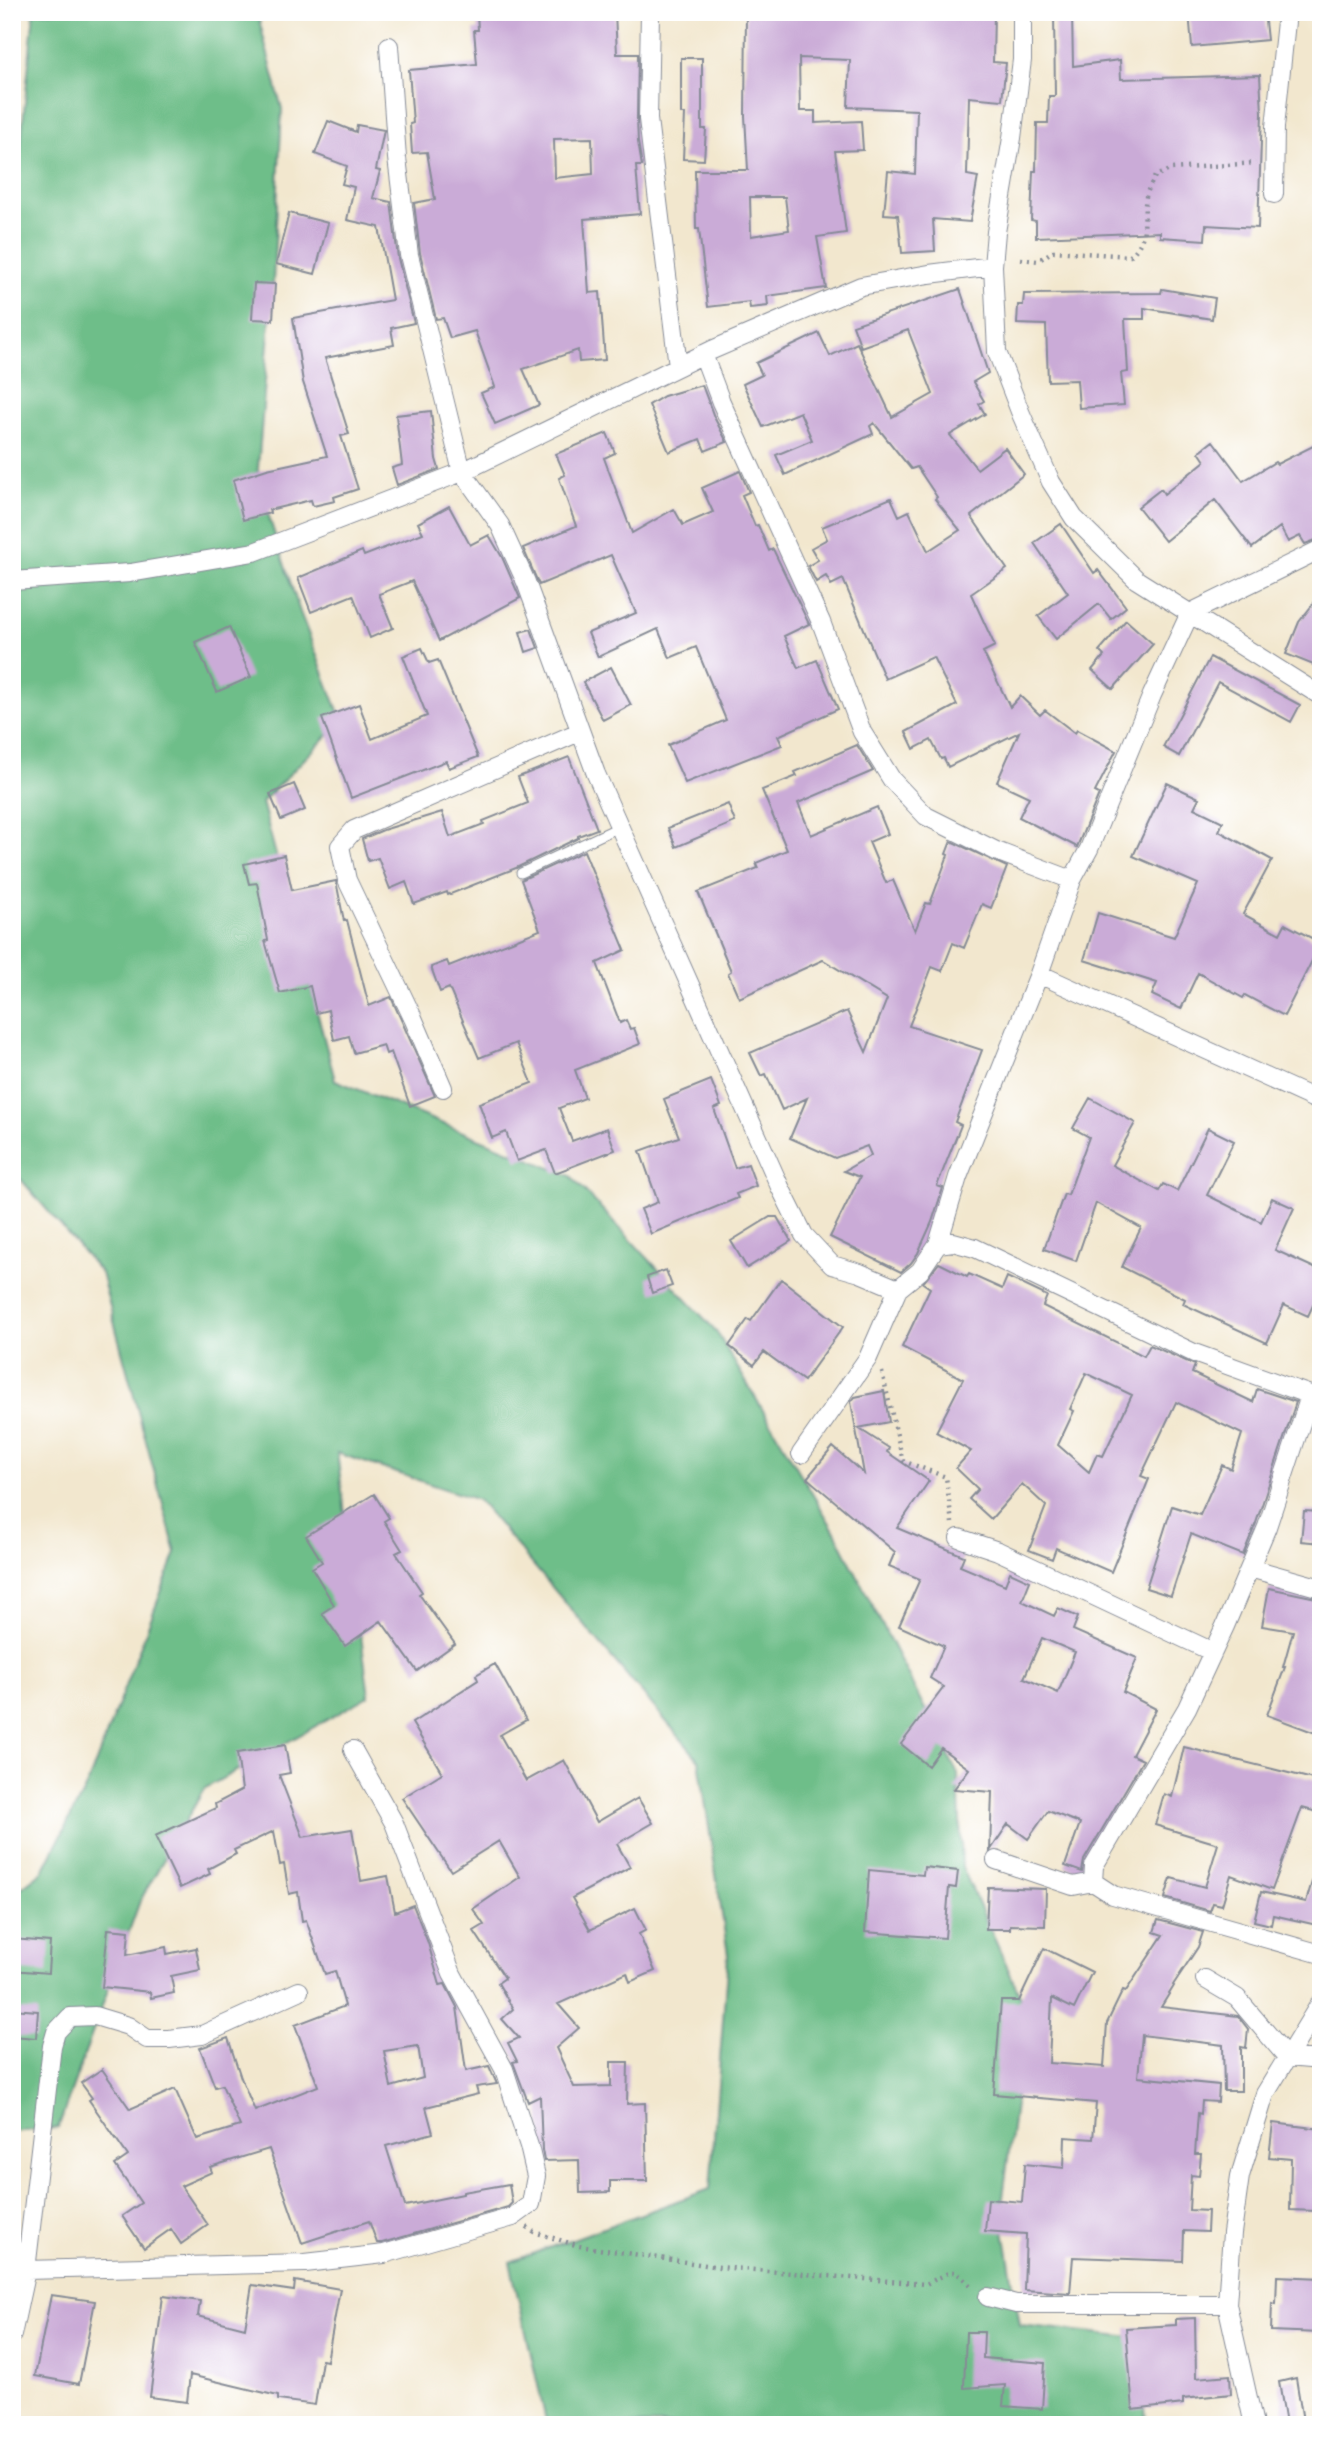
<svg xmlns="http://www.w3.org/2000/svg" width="1333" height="2437" font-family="'Sorts Mill Goudy',serif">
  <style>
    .forest { fill: #6ebe89; stroke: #447674; stroke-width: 2 }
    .building { fill: #caabd7; fill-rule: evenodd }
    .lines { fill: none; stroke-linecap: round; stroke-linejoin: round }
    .lane-casing { stroke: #868b96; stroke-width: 11 }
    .street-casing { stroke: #868b96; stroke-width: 20 }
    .path { stroke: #868b96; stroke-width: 4.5; stroke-dasharray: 2 5; stroke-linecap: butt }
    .lane { stroke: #fff; stroke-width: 9 }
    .street { stroke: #fff; stroke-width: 18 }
  </style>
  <rect width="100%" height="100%" fill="#fff"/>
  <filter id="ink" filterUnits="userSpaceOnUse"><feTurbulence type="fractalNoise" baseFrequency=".0143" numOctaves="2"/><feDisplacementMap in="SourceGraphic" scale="14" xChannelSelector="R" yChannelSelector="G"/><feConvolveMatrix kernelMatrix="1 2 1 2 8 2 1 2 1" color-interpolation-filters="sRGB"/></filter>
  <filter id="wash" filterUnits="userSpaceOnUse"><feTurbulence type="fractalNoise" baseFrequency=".00686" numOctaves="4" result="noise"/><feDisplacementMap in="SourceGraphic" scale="28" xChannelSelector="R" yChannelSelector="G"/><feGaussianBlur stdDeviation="1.57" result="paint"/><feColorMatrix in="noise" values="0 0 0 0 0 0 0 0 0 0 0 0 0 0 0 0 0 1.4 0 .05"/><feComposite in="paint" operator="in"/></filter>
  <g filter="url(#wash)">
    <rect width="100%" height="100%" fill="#f2e7ce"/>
    <path class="forest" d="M34,12H257L282,109L273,283L257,480L300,612L342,721L262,802L335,1080L571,1176L716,1331L835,1532L958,1774L962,1867L1027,2011L1001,2213L1020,2325L1141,2338L1146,2425H547L510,2262L710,2189L728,1955L699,1760L478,1500L337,1453L369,1696L204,1789L140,1901L58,2128L12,2132V1895L43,1871L88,1783L176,1553L101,1273L12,1169V151L20,152Z"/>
    <g id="blocks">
      <path class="building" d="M477,12H615L617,54H638L637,119L638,142L642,166H636L640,214L584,219L589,293L600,292L605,360L579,362L578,350L523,369L539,405L495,424L481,393L495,387L475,331L450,338L443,318L436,319L420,253L414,203L435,199L427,152L412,153L410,124L413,123L409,70L477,64L474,30H478ZM592,138L593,174L555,178L554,139Z
        M746,12H994L993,62L1006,63L1002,100L969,97L967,175L978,177L970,222L933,219L935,251L902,253L898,215L884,214L888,171L915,174L917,110L848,107L850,60L799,58L800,111H815V123L861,121L863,150L835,151L846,233L817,237L826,288L767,296L768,306L750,308L749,302L708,307L699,229H696L695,170H748L745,116ZM750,197H785L789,230L751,236Z
        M1054,12H1072L1073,66L1120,60L1121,79L1260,75L1262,113L1258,228L1206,225L1205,240L1160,237V232L1036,237V221L1031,220L1033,171H1036L1037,123H1048L1049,96H1055Z
        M1189,12H1264L1267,40L1192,47Z
        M681,58H702V129H706L704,160L683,159L685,114H681Z
        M328,121L356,132L357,125L384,130L376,170L380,171L373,198L391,202L398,258L414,323L391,328L394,345L325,358L349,434L341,436L358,489L334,497L335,501L313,506L311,500L269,510L270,513L243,520L233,480L267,469L327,456L303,382L293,318L392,300L379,227L347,220L354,187L342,184L347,166L315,154Z
        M289,213L328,223L315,274L276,264Z
        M254,283L275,284L273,320L252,319Z
        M960,289L988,373L973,382L984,401L979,404L985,414L950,435L977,469L1005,448L1024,474L971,516L1007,569L971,594L995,646L983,652L1010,707L1020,696L1040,715L1045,710L1075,733L1077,730L1116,751L1095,792L1099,794L1077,847L1019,817L1029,797L997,782L1019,732L948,767L944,758L941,759L931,740L914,749L906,732L957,705L933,657L885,679L843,579L831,585L826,576L816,582L808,566L818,560L811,548L827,539L822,527L891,498L899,516L909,511L928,551L960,530L935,499L937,497L917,467L911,469L874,423L870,426L873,434L785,475L776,455L812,440L800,412L763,427L743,384L762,375L756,363L819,333L830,356L857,343L892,417L933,394L908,330L861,347L853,325Z
        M1162,289L1215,298L1212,319L1144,308V319H1125L1128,372L1121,373L1124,405L1079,408L1077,380L1048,381L1046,325L1017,324L1018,305H1023L1024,294L1161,293Z
        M702,385L714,417L727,442L705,451L700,439L669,452L649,405L664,396Z
        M431,411L436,459L439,469L397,485L392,468L402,465L396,415Z
        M607,433L615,453L604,458L632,533L674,509L683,525L713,512L702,488L740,471L749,492L742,495L755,526L758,525L769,551L773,549L809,624L784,636L798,668L817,660L838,709L778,736L782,745L685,783L668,745L726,720L696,647L670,658L658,629L598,657L588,633L636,613L611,555L539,585L523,548L576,526L559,478L565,475L556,454Z
        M1213,441L1243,481L1275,462L1277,464L1321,442V538L1305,544L1300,536L1288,542L1280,527L1252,548L1215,500L1165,541L1138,507L1161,489L1164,494L1205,461L1199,452Z
        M449,506L470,545L489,535L502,557L520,598L439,641L412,581L379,594L393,628L370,638L353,595L311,612L298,578L362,551L364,556L423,533L418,523Z
        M1061,524L1094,573L1098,570L1126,607L1111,619L1099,604L1056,639L1038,616L1068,593L1034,543Z
        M1321,594V668L1286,654L1299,622Z
        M1126,620L1153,644L1113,689L1092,670L1104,656L1099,651Z
        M229,627L251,677L217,692L195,642Z
        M531,629L538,648L526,652L520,632Z
        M422,648L429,663L438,660L478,757L449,768L446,761L351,798L322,718L359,704L372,739L427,716L403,656Z
        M1210,657L1300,705L1291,722L1218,682L1179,756L1163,747Z
        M611,667L631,705L603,720L583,682Z
        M857,745L873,771L798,803L811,835L877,807L888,834L869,842L886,883L893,880L915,931L926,903L930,904L948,855L946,854L951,841L1007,867L991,908L982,904L964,948L953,943L942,971L932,967L909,1026L982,1050L955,1122L961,1125L937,1186L943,1188L932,1222L918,1253L911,1263L901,1272L830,1237L860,1177L844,1171L871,1155L867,1146L835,1158L790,1138L807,1098L782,1110L766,1074L761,1076L750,1053L847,1011L866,1052L887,999L823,960L739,998L728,973L731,971L698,892L758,868L756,863L787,850L762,790L797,776L795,772Z
        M569,757L597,829L578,836V838L516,868L448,895L447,892L414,904L406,882L390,889L378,858L368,861L362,839L383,830L442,812L450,837L484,824L483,821L528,803L518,777Z
        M1167,783L1199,798L1194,808L1223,822L1219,831L1272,860L1243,914L1280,934L1285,924L1321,943L1284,1016L1245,995L1243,998L1198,973L1181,1009L1152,995L1157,983L1084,960L1098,913L1174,937L1198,884L1133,856Z
        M294,784L305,810L281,820L270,794Z
        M728,804L735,822L676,847L668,828Z
        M584,851L625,950L597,963L620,1023L626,1020L630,1029L634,1028L640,1044L575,1070L585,1098L559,1108L572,1141L607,1128L615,1150L555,1173L546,1150L517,1161L506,1132L492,1138L479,1103L532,1083L516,1043L479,1058L449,988L440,992L431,967L447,961L449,966L540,930L521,880Z
        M284,855L292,890L336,881L344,921L347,920L369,1006L391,997L435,1096L410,1106L391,1052L386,1054L383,1045L354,1053L349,1036L334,1040L328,1010L316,1013L310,986L280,993L265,941L268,940L257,883L249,884L244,864Z
        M711,1080L721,1106L714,1109L735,1168L748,1164L756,1186L736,1194L738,1198L651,1234L641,1209L658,1202L640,1151L679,1137L664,1099Z
        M1090,1098L1135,1123L1112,1165L1159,1191L1163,1184L1177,1191L1208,1128L1234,1141L1207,1195L1261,1222L1272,1198L1294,1208L1275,1250L1321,1271V1288L1308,1316L1284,1305L1267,1343L1183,1304L1185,1299L1122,1267L1141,1228L1096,1203L1076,1261L1044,1249L1064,1194L1068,1195L1089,1137L1073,1128Z
        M770,1217H777L791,1241L747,1268L731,1241Z
        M939,1263L967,1277L969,1274L1002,1289L1007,1277L1047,1296L1043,1306L1144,1356L1150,1345L1195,1365L1192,1373L1253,1402L1257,1389L1296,1402L1256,1523L1243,1555L1191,1534L1171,1596L1146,1588L1172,1506L1200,1515L1222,1465L1231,1469L1242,1434L1176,1402L1141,1476L1149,1479L1111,1572L1056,1548L1052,1559L1029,1550L1046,1506L1022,1484L991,1519L969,1499L978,1489L956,1468L971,1451L936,1432L963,1379L902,1347L930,1288L923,1283ZM1086,1373L1132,1395L1103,1456L1097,1454L1089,1472L1058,1445L1074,1411L1070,1409Z
        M666,1270L672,1286L652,1293L647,1277Z
        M781,1279L843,1327L804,1381L764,1352L754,1365L729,1346L748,1319L751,1321Z
        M884,1391L889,1422L858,1428L889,1448L887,1452L929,1481L897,1528L964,1556L960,1566L1005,1585L1010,1572L1030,1581L1022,1601L1054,1616L1058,1608L1078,1617L1073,1630L1137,1658L1123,1692L1156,1709L1132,1755L1143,1760L1084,1860L1082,1872L1065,1866L1080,1823L1048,1811L1028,1839L1008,1824L990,1851L992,1792L954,1789L969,1769L941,1748L928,1766L901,1744L944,1687L930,1678L944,1646L899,1626L920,1579L889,1566L895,1552L807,1478L833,1447L864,1474L851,1402L855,1397ZM1042,1638L1075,1652L1058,1693L1024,1678Z
        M374,1494L389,1518L384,1521L402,1550L396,1553L422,1592L419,1594L455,1644L417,1671L381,1621L345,1646L322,1613L334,1605L312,1568L322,1562L306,1536Z
        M1304,1511L1321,1512V1543L1301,1541Z
        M1269,1588L1321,1599V1735L1267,1715L1285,1667H1283L1293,1631L1262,1626Z
        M495,1664L526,1720L500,1735L526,1781L564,1760L597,1822L638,1798L653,1823L617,1844L630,1867L572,1898L590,1930L635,1908L646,1930L639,1934L655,1971L630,1982L627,1973L558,2004L579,2028L556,2048L574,2087L611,2086V2062H628L627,2104L645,2103L647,2181H610V2192L580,2193L579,2160L544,2161L542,2150L540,2096L528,2102L513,2062L517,2061L508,2043L519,2038L502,2019L513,2009L498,1983L505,1978L474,1931L484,1925L473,1909L520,1877L499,1841L451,1871L402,1798L442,1773L412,1723L478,1680L476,1675Z
        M285,1745L290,1773L279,1775L303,1837L352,1829L361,1881L388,1876L395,1912L413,1905L428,1943L440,1985L445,1984L457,2007L466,2071L489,2066L497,2084L476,2087L478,2094L426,2107L433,2133L386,2146L405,2206L463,2194V2192L509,2184L512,2203L508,2207L382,2243H377L369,2221L302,2243L269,2149L210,2167L212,2172L181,2186L208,2225L181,2244L171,2229L144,2248L122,2216L141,2203L115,2165L128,2156L89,2100L92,2098L81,2083L102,2069L130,2109L175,2089L197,2139L240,2126L222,2085L215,2087L200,2048L228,2038L241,2078L255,2111L318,2086L295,2025L345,2006L335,1971L325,1974L306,1920L302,1921L298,1892L289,1894L284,1864L280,1865L274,1831L234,1850L236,1854L208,1869L210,1874L180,1888L155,1836L216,1808L215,1804L242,1790L237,1753ZM418,2046L423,2078L391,2087L384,2051Z
        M1184,1747L1321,1781V1813L1302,1808L1272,1890L1231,1875L1222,1905L1213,1903L1210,1911L1165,1898L1171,1878L1205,1887L1218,1844L1155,1825L1164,1794L1172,1797Z
        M924,1867L958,1871L956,1888L949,1887L945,1938L865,1932L869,1870L923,1875Z
        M1316,1868H1321V1926L1273,1915L1271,1925L1254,1921L1261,1892L1306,1902Z
        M988,1887L1046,1889L1045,1926L1010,1925V1929H986Z
        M1158,1920L1203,1932L1198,1947L1173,1985L1174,1986L1161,2007L1238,2016L1248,2029L1246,2048L1241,2047V2091H1224L1223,2045L1142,2035L1138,2077L1219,2085L1218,2102L1202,2101L1201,2114L1198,2113L1195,2154H1201L1199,2176L1191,2175L1189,2210L1208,2211L1207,2232L1184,2231L1183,2261L1073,2257L1070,2293L1024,2290L1026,2234L985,2231L988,2199L1022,2202L1025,2164L1064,2168L1065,2137L1093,2139L1096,2103L994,2094L1001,2001H1019L1044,1948L1092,1972L1074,2009L1052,1998L1049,2063L1104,2067L1107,2023L1123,1990L1126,1991L1163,1935L1154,1932Z
        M108,1929L129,1931L127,1955L166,1947L167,1954L196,1948L200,1970L171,1976L174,1993L151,1998L150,1992L102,1987Z
        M12,1939L50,1942L48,1973L12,1970Z
        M12,2009L38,2011L36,2038L12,2036Z
        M1273,2123L1321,2129L1317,2211L1290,2210L1291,2159L1269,2157Z
        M1277,2276L1321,2278V2333L1271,2331L1272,2303L1276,2304Z
        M295,2281L340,2289L327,2361L322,2360L315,2405L278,2400V2396L190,2375L187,2402L150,2397L163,2296L200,2301L198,2316L245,2328L252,2285L294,2291Z
        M51,2295L95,2301L79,2384L35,2376Z
        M1195,2318L1196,2378L1230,2375L1231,2394L1183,2399V2404L1133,2410L1126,2328L1176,2325V2319Z
        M966,2332H984L983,2358L1045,2363L1042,2409L1003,2406L1005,2385L964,2388Z
        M1296,2378L1303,2421L1286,2424L1279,2382Z"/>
    </g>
  </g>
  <g filter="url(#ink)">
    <use href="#blocks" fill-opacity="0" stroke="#868b96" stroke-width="2"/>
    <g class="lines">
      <defs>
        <path id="lane" d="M521,873L619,827"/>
        <path id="street" d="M650,12L648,119L678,366
          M1022,12V60L1012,138L996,232L993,266L997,352L1021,414L1051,482L1074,518L1137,580L1321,696
          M389,46L397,158L409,255L462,472L500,525L526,582L596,774L780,1187L804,1235L832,1265L860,1273L898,1289L920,1271L938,1244L953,1242L975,1248L1194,1353L1321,1399
          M1274,194L1275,127L1287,12
          M703,354L721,402L821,622L862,732L892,780L926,816L996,851L1072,880
          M12,581L130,573L254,552L462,472L712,350L861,286L929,274L993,266
          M1039,974L1321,1102
          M443,1088L413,1018L347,880L340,846L354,830L579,732
          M938,1244L958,1177L1039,974L1072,880L1089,849L1152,695L1190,613L1321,549
          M1310,1396L1267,1527L1225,1626L1187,1708L1094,1866L1093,1882L1113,1895L1321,1954
          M801,1454L868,1358L898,1289
          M959,1538L998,1551L1213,1652
          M1250,1568L1321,1588
          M996,1860L1073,1886L1093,1882
          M1205,1979L1237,1998L1287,2057L1321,2060
          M26,2270L305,2263L384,2254L513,2217L531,2204L536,2176L529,2146L504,2069L452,1974L394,1823L353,1750
          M988,2297L1016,2304H1227
          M12,2335L26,2270L52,2046L56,2032L70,2017L95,2016L128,2026L147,2039H169L202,2035L299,1991
          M1254,2425L1227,2304L1232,2233L1240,2176L1265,2094L1321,2002"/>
      </defs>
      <use href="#lane" class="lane-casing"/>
      <use href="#street" class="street-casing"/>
      <path class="path" d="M1021,259L1038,261L1053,251L1130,256C1150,238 1142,221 1146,197C1147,190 1152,183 1155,176L1172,169L1256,163
        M882,1372L903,1461L946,1477L952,1523
        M527,2227L534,2232L579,2246L719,2267L926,2284L950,2272H956L972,2287"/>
      <use href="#lane" class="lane"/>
      <use href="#street" class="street"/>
    </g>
  </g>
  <rect width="1333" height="2437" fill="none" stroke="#fff" stroke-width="42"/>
</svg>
